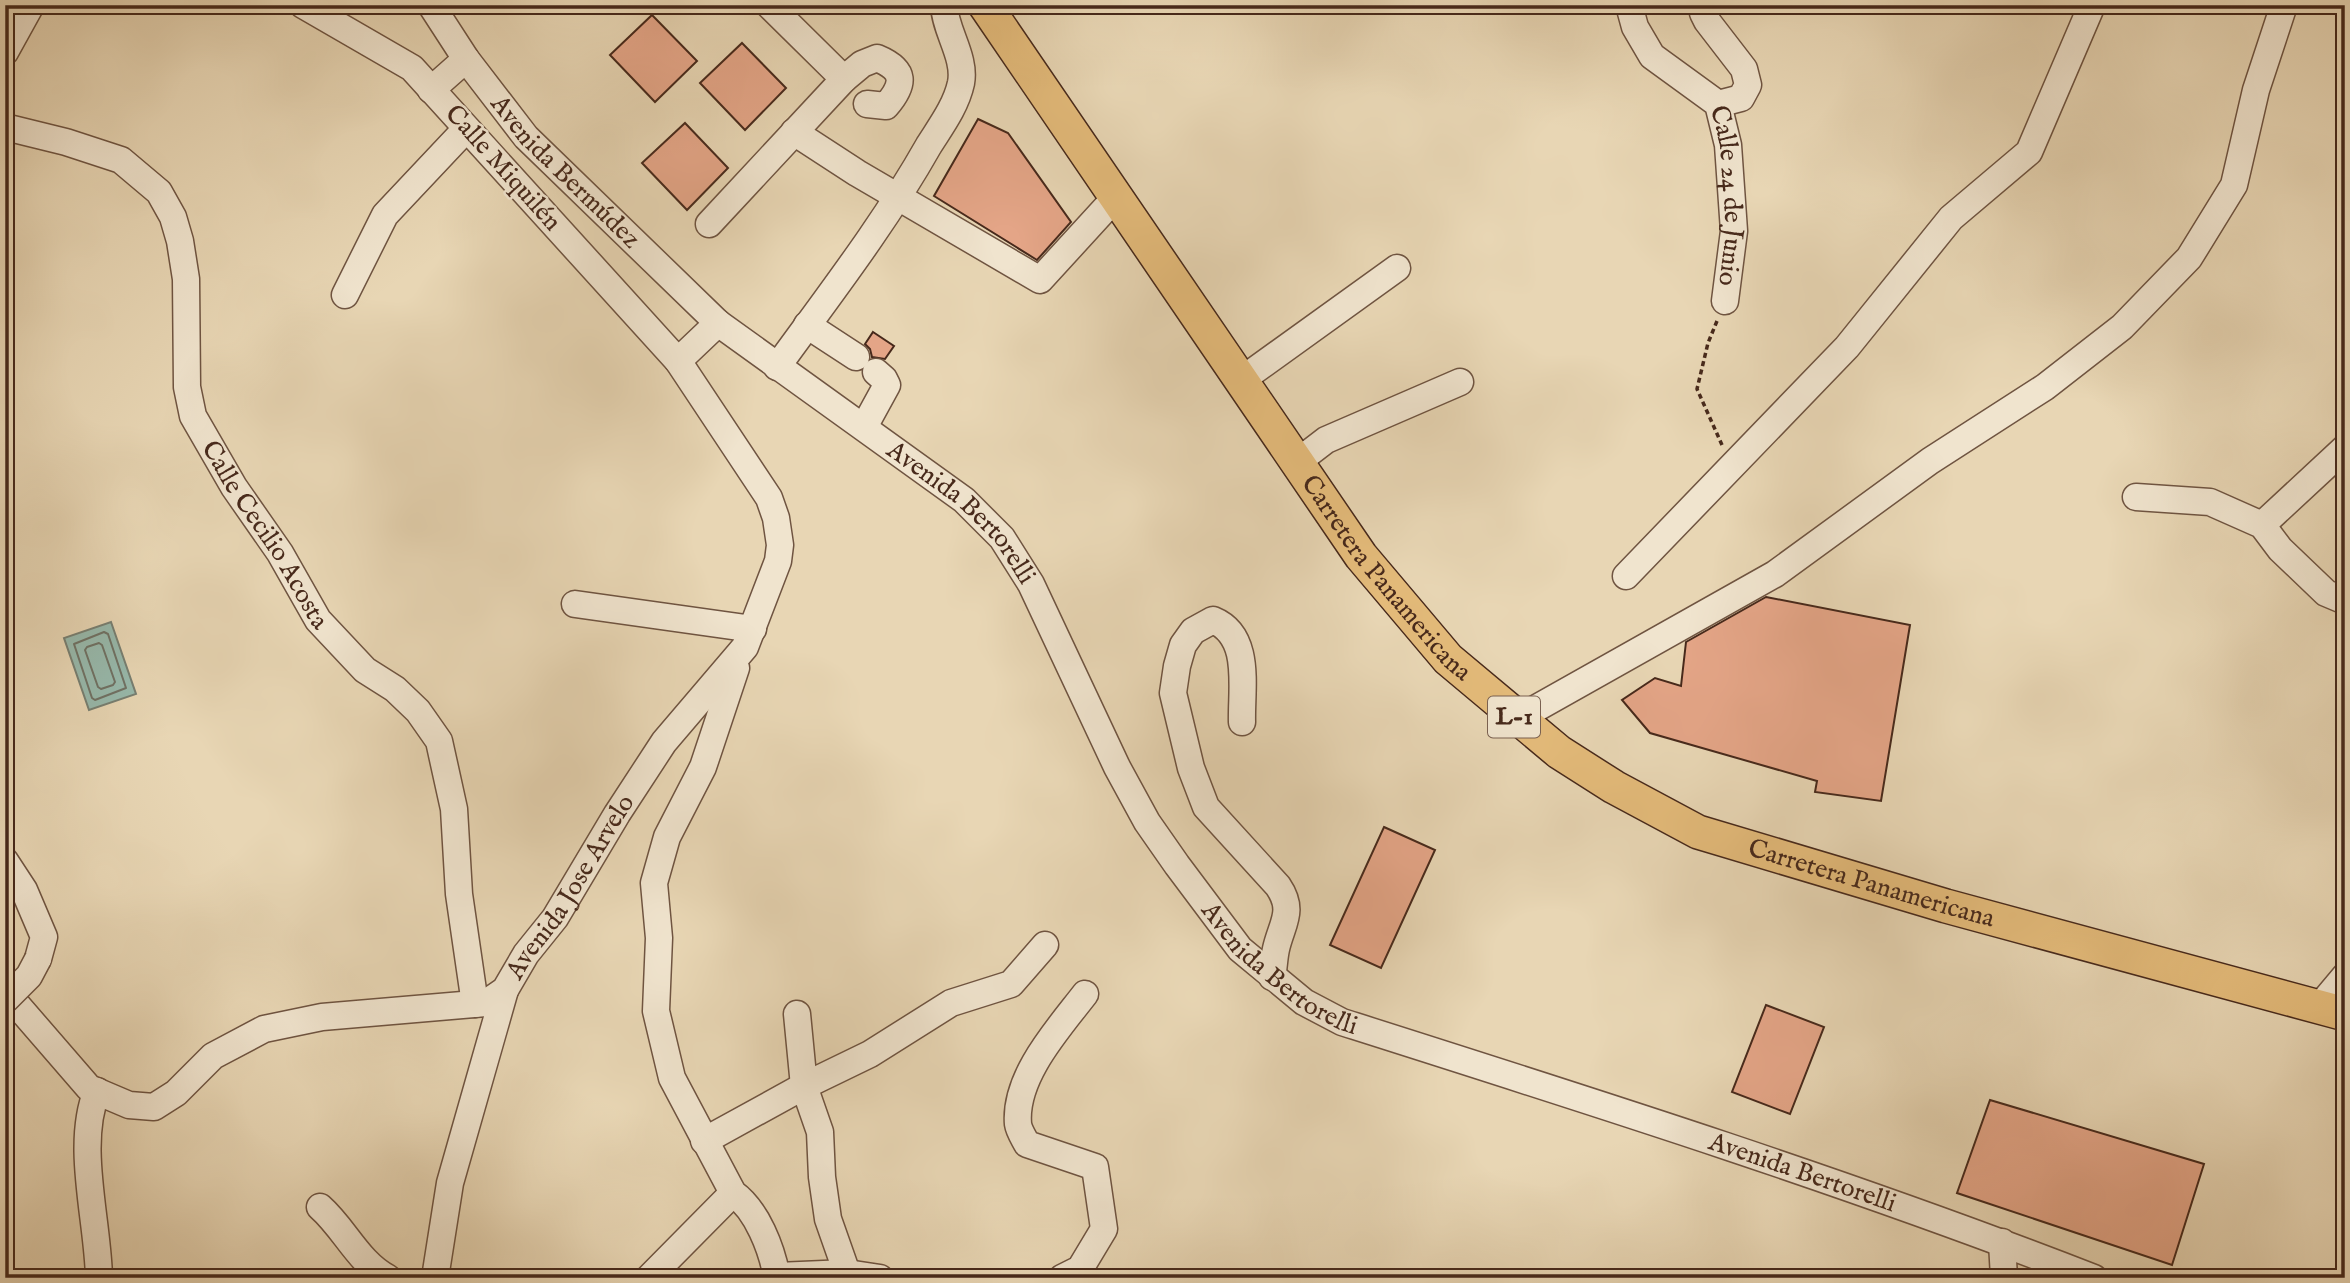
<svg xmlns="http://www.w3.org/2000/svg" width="2350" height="1283" font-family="'IM FELL English',serif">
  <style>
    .water { fill: #97b9ac; stroke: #777f72; stroke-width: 2 }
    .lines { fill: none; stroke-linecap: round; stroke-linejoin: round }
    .shore { stroke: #6f7164; stroke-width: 2 }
    .building { fill: #e4a587; stroke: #47291b; stroke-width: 2 }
    .minor-casing { stroke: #6f5441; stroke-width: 29 }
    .major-casing { stroke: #47291b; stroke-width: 36 }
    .path { stroke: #47291b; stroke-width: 3.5; stroke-dasharray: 5 3.5; stroke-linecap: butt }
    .minor { stroke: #f0e4ce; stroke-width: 26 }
    .major { stroke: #e4bb7a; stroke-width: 33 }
    .minor-bridge-casing { stroke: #6f5441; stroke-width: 29; stroke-linecap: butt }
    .minor-bridge { stroke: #f0e4ce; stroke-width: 26 }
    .labels { text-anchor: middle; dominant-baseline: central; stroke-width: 5; stroke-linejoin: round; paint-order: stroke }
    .shield { fill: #f0e4ce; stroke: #7a6151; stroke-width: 2 }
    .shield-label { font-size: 24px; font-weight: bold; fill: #47291b }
    .street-label { font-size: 26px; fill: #47291b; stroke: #f0e4ce }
  </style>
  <rect width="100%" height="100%" fill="#e8d6b4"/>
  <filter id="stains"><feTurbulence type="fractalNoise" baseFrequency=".00286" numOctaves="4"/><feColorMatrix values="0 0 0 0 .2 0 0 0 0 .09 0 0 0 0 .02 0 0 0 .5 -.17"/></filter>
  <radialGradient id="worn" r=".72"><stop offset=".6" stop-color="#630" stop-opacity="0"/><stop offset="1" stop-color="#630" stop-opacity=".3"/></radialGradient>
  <path class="water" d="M111,622L136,694L89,710L64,638Z"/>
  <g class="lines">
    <path class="shore" d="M104,632L108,634L126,688L95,700L92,698L74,644Z
      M99,643L102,645L115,682L113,685L101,689L98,687L85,650L87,647Z"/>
  </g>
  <path class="building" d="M652,15L697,61L655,102L610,55Z
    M742,43L786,88L745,130L700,83Z
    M978,119L1008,133L1071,222L1037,260L934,196Z
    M685,123L728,168L687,210L642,163Z
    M873,332L894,346L885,359L872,357L870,349L865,344Z
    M1766,597L1910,625L1881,801L1815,792L1817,781L1650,733L1622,700L1655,678L1681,686L1686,642Z
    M1384,827L1435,850L1381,968L1330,945Z
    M1766,1005L1824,1027L1790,1114L1732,1092Z
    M1990,1100L2204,1164L2172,1265L1957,1193Z"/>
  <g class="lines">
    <defs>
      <g id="minor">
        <path id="s1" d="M431,5L466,59L526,137L718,323L964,500L1002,538L1031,584L1117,767L1147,822L1177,865L1240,949L1304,1002L1342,1022C1594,1102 1847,1182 2094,1278"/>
        <path d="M769,5L844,79"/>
        <path id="s2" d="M1629,5L1635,27L1652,56L1718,104L1728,145L1734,231L1725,301"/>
        <path d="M1704,5L1703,13L1707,21L1744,69L1748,85L1741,98L1718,104"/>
        <path d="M5,52L31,5"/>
        <path d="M431,90L466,59"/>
        <path id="s3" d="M5,127L66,142L121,160L159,192L173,217L180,241L186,279L187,387L193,416L234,487L280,553L318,620L365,670L395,689L418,711L439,741L454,809L459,894L475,1004"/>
        <path d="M794,132L857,173L1040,280L1115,198"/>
        <path d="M709,224L844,79L862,64L877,58C906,70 905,84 886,106L867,104"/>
        <path d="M345,295L385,215L466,129"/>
        <path d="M807,325L856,357"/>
        <path d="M678,361L718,323"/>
        <path d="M777,367C830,294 885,223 929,145C941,126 956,106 961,83C966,57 945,31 944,5"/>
        <path d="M1240,381L1397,268"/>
        <path d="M864,427L887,385L884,379L876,372"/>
        <path d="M1296,463L1326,440L1460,382"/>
        <path d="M2136,497L2210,502L2262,525L2280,549L2326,593L2345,601"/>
        <path d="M2262,525L2345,448"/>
        <path d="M1626,576L1847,347L1951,218L2029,152L2092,5"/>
        <path d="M575,604L753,629"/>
        <path d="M736,668L703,767L667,837L654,883L659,938L656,1011L672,1078L733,1193C757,1210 772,1249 777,1278"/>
        <path d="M1517,719L1775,574L1930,461L2045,387L2122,327L2189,258L2234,185L2256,90L2284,5"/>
        <path d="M1242,722C1241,688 1252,636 1213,620L1193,631L1183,645L1177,666L1173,693L1191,768L1206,807L1278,886C1295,911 1282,923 1276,949C1274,958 1274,967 1272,977"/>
        <path d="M5,861L24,890L44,937L38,959"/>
        <path id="s4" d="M5,991L89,1088L129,1105L154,1107L176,1093L213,1056L264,1029L322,1017L486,1003L505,990L526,954L555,918L617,814L664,742L745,647L778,561L780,545L776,518L769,498L678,361L412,68L303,5"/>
        <path d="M2319,1007L2345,976"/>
        <path d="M797,1014L804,1086L820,1132L822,1177L828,1219L847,1273"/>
        <path d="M97,1091C75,1145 98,1220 99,1278"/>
        <path d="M704,1141L804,1086L870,1054L951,1003L1011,984L1045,945"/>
        <path d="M320,1207C345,1229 358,1262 388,1278"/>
        <path d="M2002,1242L2004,1278"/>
        <path d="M777,1276L847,1273L880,1278"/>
        <path d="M435,1278L450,1183L505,990"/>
        <path d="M649,1278L733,1193"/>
        <path d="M1062,1278L1080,1269L1104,1229L1095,1167L1027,1144C1024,1138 1019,1131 1018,1124C1014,1077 1058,1029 1085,994"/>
      </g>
      <g id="major">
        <path id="s5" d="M985,5L1361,556L1448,659L1559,752L1614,787L1698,832L1946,906L2345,1014"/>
      </g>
    </defs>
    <use href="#minor" class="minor-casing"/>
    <use href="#major" class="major-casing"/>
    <path class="path" d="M1717,321L1708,343L1697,389L1722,445"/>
    <use href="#minor" class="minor"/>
    <use href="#major" class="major"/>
    <defs>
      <path id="minor-bridge" d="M5,1000L29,976L38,959"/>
    </defs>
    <use href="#minor-bridge" class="minor-bridge-casing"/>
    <use href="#minor-bridge" class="minor-bridge"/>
  </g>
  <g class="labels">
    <rect class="shield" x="1488" y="696.5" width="52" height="41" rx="5"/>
    <g class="shield-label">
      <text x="1514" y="717">L-1</text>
    </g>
    <g class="street-label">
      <text transform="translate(503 168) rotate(48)">Calle Miquilén</text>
      <text stroke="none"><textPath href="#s1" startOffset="215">Avenida Bermúdez</textPath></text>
      <text stroke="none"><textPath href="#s2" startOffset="231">Calle 24 de Junio</textPath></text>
      <text stroke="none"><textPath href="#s1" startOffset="740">Avenida Bertorelli</textPath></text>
      <text stroke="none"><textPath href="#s3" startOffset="539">Calle Cecilio Acosta</textPath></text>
      <text stroke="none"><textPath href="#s5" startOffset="700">Carretera Panamericana</textPath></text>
      <text stroke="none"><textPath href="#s5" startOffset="1288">Carretera Panamericana</textPath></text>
      <text stroke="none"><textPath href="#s4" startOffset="702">Avenida Jose Arvelo</textPath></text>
      <text stroke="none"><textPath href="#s1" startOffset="1307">Avenida Bertorelli</textPath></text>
      <text stroke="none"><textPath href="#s1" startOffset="1874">Avenida Bertorelli</textPath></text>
    </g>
  </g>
  <rect width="2350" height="1283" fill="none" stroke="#e8d6b4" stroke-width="28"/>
  <rect x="7" y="7" width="2336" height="1269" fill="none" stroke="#47291b" stroke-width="3.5"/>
  <rect x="14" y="14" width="2322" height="1255" fill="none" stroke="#47291b" stroke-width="2"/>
  <rect width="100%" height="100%" filter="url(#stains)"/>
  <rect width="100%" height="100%" fill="url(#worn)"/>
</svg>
